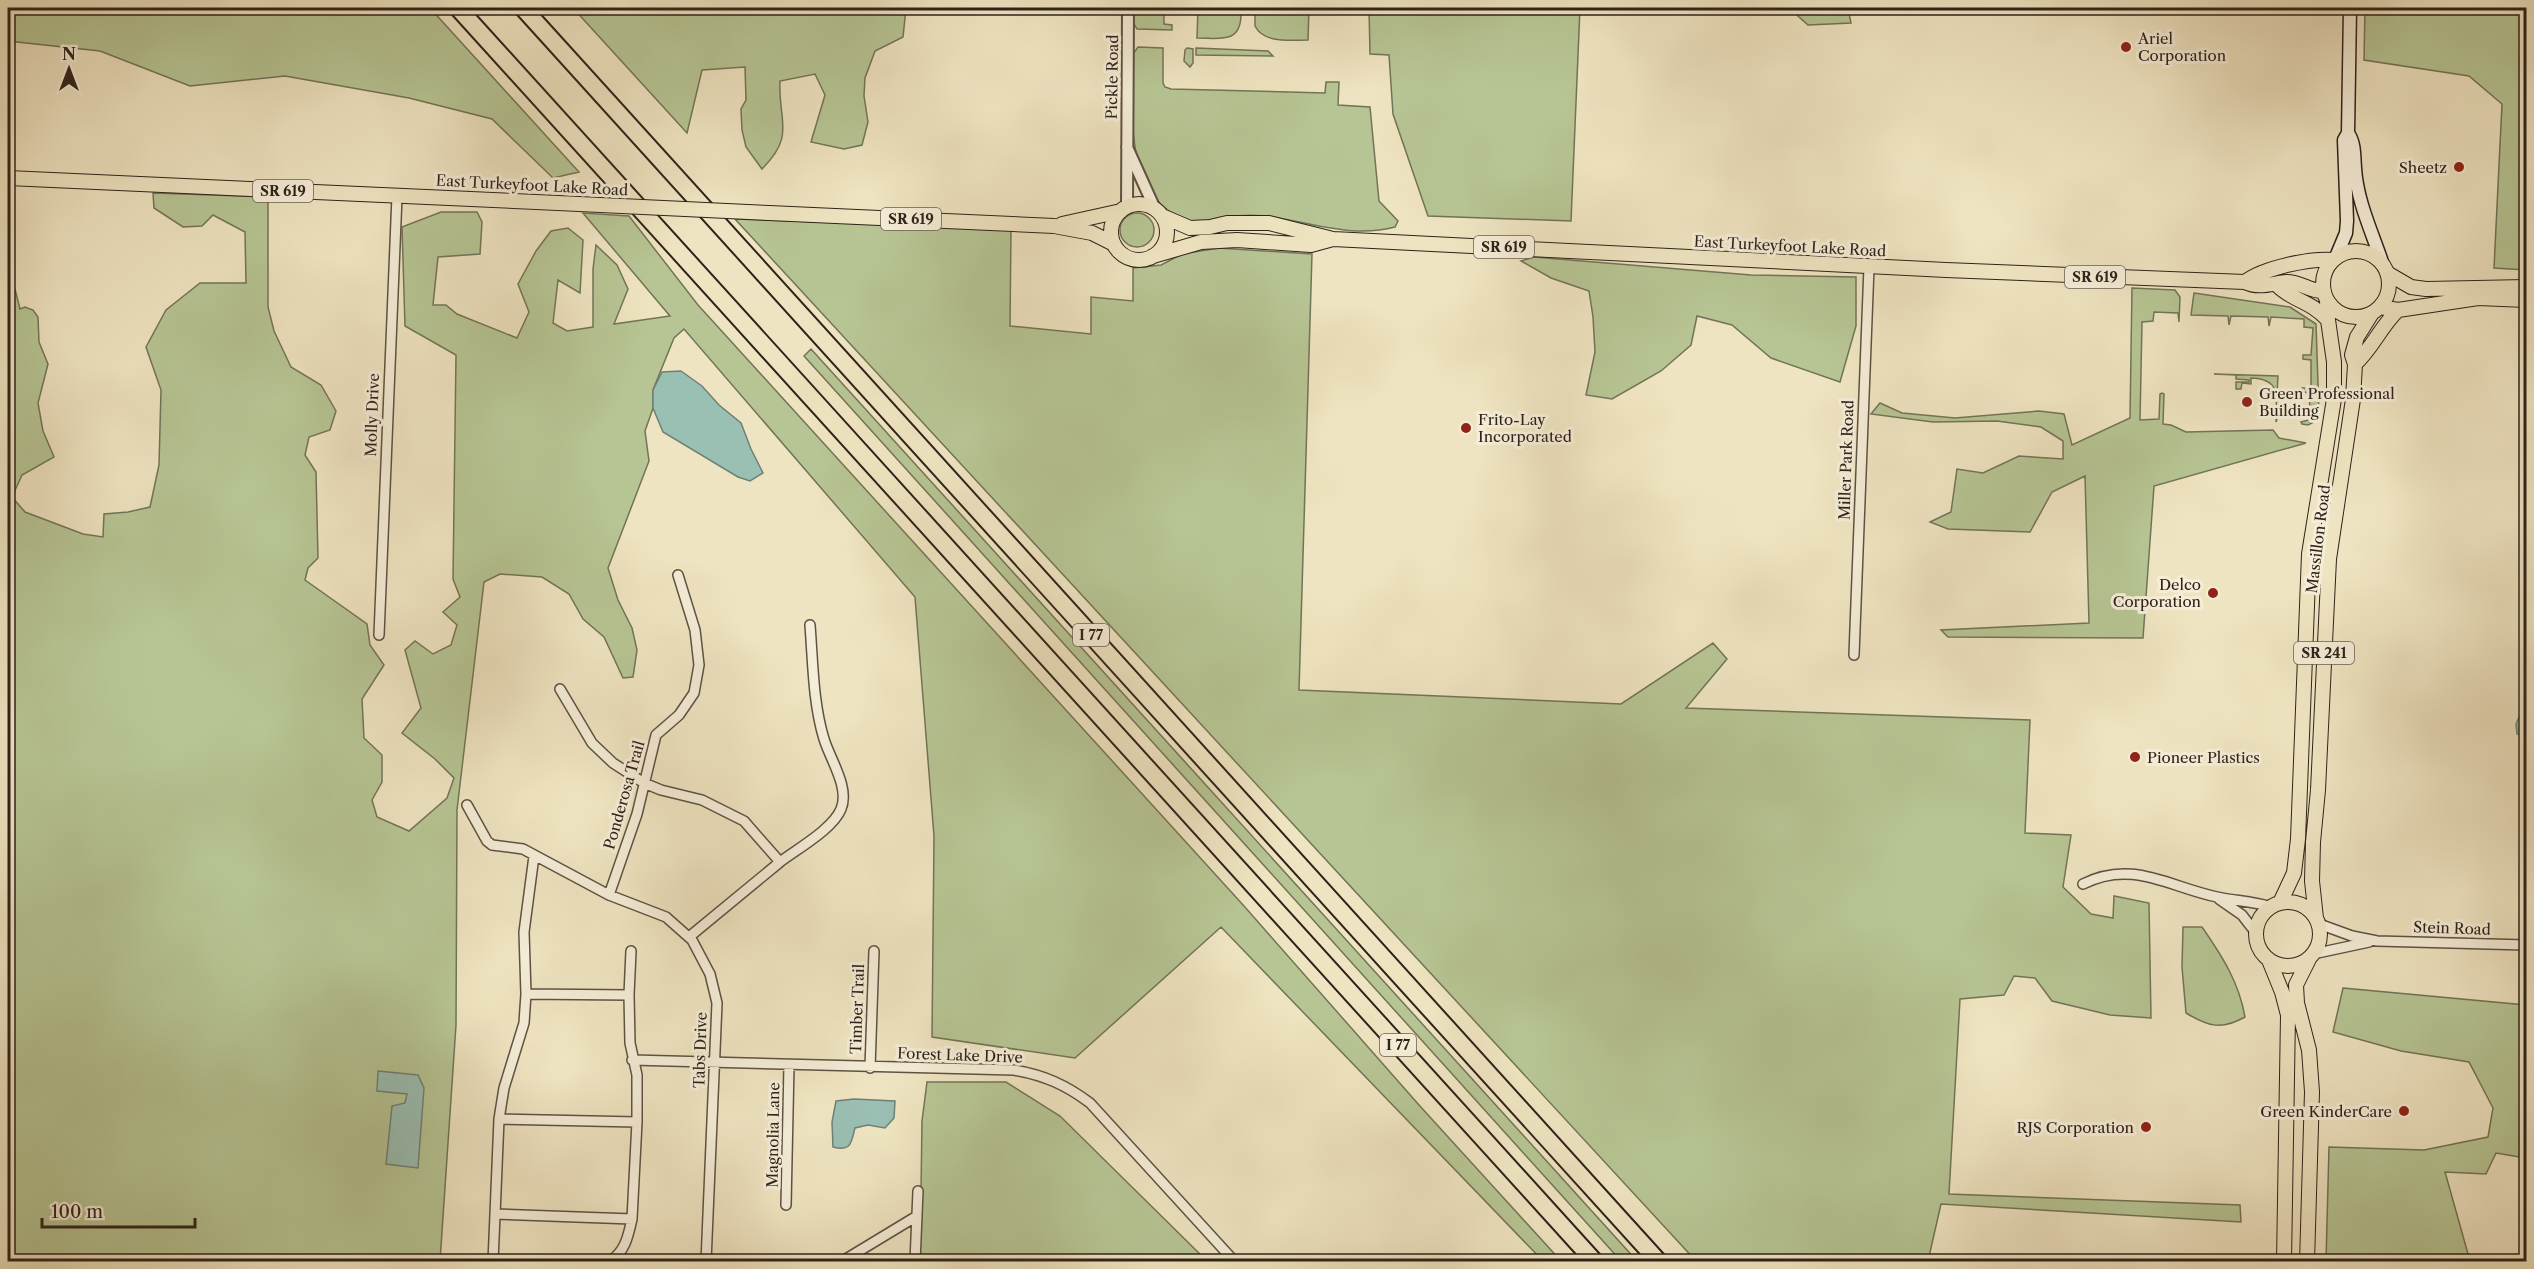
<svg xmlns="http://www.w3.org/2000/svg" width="2534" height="1269" font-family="'Libre Caslon Text',serif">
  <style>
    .green { fill: #b7c594; stroke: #727457; stroke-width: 1.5 }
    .water { fill: #9abfb3; stroke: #6f8076; stroke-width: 1.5 }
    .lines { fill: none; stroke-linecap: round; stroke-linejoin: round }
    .minor-casing { stroke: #5e5244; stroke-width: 12 }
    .tertiary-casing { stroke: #5e5244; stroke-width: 14 }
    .secondary-casing { stroke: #2e221a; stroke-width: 15 }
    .primary-casing { stroke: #2e221a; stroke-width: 16 }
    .motorway-casing { stroke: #2e221a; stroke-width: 20 }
    .minor { stroke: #f5edd7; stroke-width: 9 }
    .tertiary { stroke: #f5edd7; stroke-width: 10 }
    .secondary { stroke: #f5edd7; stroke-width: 12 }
    .primary { stroke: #efe4c1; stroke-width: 14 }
    .motorway { stroke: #efe4c1; stroke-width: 16 }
    .primary-bridge-casing { stroke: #2e221a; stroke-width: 16; stroke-linecap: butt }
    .primary-bridge { stroke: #efe4c1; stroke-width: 14 }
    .poi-dot { fill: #8f2418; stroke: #f5edd7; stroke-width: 2 }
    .labels { text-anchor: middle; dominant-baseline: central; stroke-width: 6; stroke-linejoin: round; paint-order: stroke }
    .shield { fill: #f5edd7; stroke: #6a5f53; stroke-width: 1.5 }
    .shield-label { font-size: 14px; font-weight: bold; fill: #2e221a }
    .poi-label { font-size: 15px; fill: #2e221a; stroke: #f5edd7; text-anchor: start }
    .street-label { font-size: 15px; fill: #2e221a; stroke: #f5edd7 }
  </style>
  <rect width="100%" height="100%" fill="#efe4c1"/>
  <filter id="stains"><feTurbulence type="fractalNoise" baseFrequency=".00333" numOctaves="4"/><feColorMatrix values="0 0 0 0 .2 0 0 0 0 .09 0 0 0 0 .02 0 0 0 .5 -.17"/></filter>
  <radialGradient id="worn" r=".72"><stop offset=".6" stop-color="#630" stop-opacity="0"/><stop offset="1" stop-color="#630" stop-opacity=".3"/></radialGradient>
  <path class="green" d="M8,8H430L579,172L553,178L492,119L409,98L285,76L190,86L100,51L8,41Z
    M573,8H906L903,37L875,51L865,78L864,96L868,122L862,145L844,149L811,142L825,95L815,74L780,81C778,122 796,135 762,169L746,147L742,130L741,109L746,100L745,67L702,70L687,133Z
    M1133,8H1164V24L1172,25V30L1137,29L1133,22Z
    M1198,8H1204V13L1241,14C1241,44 1220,38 1197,38Z
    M1255,8H1309L1308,40C1291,40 1264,44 1255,26Z
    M1369,8H1580L1571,221L1428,216L1393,114L1389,55L1370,54Z
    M1789,8H1848L1851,23L1808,25Z
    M2365,8H2526V270L2494,268L2502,104L2469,76L2364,60Z
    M1138,47L1163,48V83L1165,87L1171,89L1325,93L1326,82H1339L1338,105L1370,107L1379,201L1398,221L1395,227C1354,238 1315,224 1273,217C1260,215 1241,215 1227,217C1217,219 1202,224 1191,221C1123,204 1131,107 1133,54Z
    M1187,48L1193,49V63L1190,67L1184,61L1185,50Z
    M1196,48L1268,51L1273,56L1196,55Z
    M153,193L268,197V307L274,331L291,367L321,385L336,411L330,430L309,437L305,455L316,472L318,558L308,568L305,580L367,624L370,645L384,665L362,699L364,738L382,755V782L372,800L377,817L409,831L447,798L454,778L435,759L402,733L421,708L405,650L415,641L433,654L451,645L457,625L443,612L460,597L453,579L456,355L405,326L402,227L441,212H477L482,222L480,254L438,257L433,305H446L457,314L517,338L529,312L518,284L536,251L551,231L568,228L583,240L580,293L558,280L553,323L567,331L593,327V269L596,245L617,265L628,289L614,324L670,316L583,213L629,216L698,305L1244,906L1419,1105L1561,1261H1543L1221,927L1075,1058L932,1037L934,836L915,597L684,329L674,338L653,390V408L645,431L649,461L608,568L618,600L632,628L637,650L633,677L623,678L604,637L583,619L569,594L542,577L500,574L484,582L457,810L456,1025L440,1261H8V287L15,289L20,309L25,307L33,310L38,317L39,342L48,364L38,403L43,431L54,457L22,475L12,497L25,512L83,534L103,537L104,514L128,512L150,507L159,465L161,390L146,347L166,310L200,283H246L245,232L213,215L202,226L183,227L154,208Z
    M1120 230a17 17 0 1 1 34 0a17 17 0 1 1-34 0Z
    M735,219L1011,228L1010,326L1091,334V297L1133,301V268L1161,265L1182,254L1219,248L1312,254L1299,690L1621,704L1713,643L1727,659L1686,708L2030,720L2025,833L2071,835L2063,887L2091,914L2113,918L2114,896L2149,903L2151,1018L2110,1015L2052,1001L2035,978L2014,976L2004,995L1960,999L1949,1194L2240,1205L2241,1222L1941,1204L1928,1261H1696Z
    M1534,257L1751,275L1856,277V326L1840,382L1771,358L1732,325L1697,316L1691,345L1661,371L1612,399L1586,395L1595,352L1593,317L1589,291L1551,278L1521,261Z
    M2132,288L2175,290L2180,297L2179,322L2178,313L2154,312L2153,321L2142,322L2140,420L2159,419L2160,394L2162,393L2164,394L2163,424L2171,425L2186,432L2273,430L2279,438L2306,443L2154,486L2143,638L1948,637L1941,630L2089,623L2085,476L2052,492L2030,532L1948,529L1930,522L1951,512L1957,469L1983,473L2019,456L2063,459V441L2041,427L1997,421L1933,422L1871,414L1880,403L1902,413L1955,418L2039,411L2064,414L2072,445L2130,418Z
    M2194,293L2290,307L2316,324L2319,413L2316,421L2308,425L2302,424L2301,422L2309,420L2310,393L2302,392V388H2311V360L2303,359V355H2311L2313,328L2304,327V319L2271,317L2269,326L2268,317L2231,316L2229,325L2228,316L2191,315Z
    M811,349L1637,1261H1621L804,356Z
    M2214,374L2278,376L2276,413L2279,414L2276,422C2276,397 2282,379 2251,378V384L2242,383L2241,389H2236V382H2249V380L2236,379V375Z
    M2183,927H2202C2222,956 2239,982 2245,1017C2222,1030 2209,1027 2186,1013L2182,967Z
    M2343,988L2526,1005V1158L2496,1153L2486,1174L2445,1172L2470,1261H2326L2329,1147L2424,1150L2488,1137L2493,1108L2469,1062L2401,1051L2333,1032Z
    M927,1082H1006L1060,1116L1207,1261L920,1262L922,1121Z"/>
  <path class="water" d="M681,371L702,386L719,405L741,423L751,449L763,473L750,481L738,477L663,432L653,408V390L662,372Z
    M2522,710H2526V736L2517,734L2516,724Z
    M378,1071L418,1075L424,1088L418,1168L386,1164L392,1106L405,1103L407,1094L377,1091Z
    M854,1099L895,1101L894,1118L885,1128L868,1125L855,1128C851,1142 852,1152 833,1147L832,1122L836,1101Z"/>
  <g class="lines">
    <defs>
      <path id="minor" d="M379,635L397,196
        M1854,655L1869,267
        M560,689L592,743L613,763L644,783L661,790L702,800L744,821L780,862L689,937
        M467,805L487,841L492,845L523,849L609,895L666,917L692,940L710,974L717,1003L706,1262
        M534,856L524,932L526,994L629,995L631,951
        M780,862C797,849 833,829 841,809C850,788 830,759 824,739C813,703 813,663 810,625
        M2083,884C2132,859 2169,887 2217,897C2235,901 2253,901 2271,907
        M609,895L637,814L656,735L679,715L694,693L699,665L695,630L678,575
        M2219,899L2242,915L2256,933
        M2319,924L2352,936L2377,941L2526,945
        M2313,954L2369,942
        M526,994L524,1023L504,1088L499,1119L637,1122V1075L630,1043L629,995
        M632,1060L1014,1070C1044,1075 1066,1085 1090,1103L1235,1262
        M870,1068L874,951
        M786,1205L789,1065
        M495,1214L632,1219L637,1122
        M493,1262L499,1119
        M609,1262C625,1252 628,1237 632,1219
        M841,1262L917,1216
        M915,1262L918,1191"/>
      <path id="tertiary" d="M1127,147L1155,209
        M1127,207L1128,8"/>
      <path id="secondary" d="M2348,133C2355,143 2354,156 2355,168C2357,201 2372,232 2382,262
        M2336,257L2346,233L2347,221L2344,140L2348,133L2350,8"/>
      <path id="primary" d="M8,178L558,203
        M1111 232a28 28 0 1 1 56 0a28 28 0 1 1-56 0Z
        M769,213L1054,226L1092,233L1114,244
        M1162,216L1190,228L1210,227L1227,223H1269L1333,239
        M1062,224L1121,211
        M2323 284a33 33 0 1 1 66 0a33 33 0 1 1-66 0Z
        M1153,256L1201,242L1237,240L1311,245L1333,239L1946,270L2245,282C2259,289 2273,283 2287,282C2301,282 2311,292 2324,291
        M2387,273L2411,287L2426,289L2526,287
        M2245,282C2263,268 2310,258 2333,260
        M2277,285C2292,301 2310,300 2328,320
        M2380,307L2398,310L2478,298L2526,300
        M2355,364C2372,349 2381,326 2398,310
        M2256 934a32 32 0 1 1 64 0a32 32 0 1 1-64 0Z
        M2280,903L2294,873L2298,839L2309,554L2334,399V362L2328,320L2327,301
        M2316,918L2312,881L2313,842L2318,790L2329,559L2353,399L2355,364L2352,355L2357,337L2372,313
        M2269,960L2282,992L2288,1015L2284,1262
        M2307,1262L2312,1092L2309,1050L2297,1003L2296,985L2309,959"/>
      <path id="motorway" d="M458,8L1595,1262
        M523,8L1659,1262"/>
    </defs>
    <use href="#minor" class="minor-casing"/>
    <use href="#tertiary" class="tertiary-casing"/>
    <use href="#secondary" class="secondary-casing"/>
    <use href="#primary" class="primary-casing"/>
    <use href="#motorway" class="motorway-casing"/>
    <use href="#minor" class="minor"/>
    <use href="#tertiary" class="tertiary"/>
    <use href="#secondary" class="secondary"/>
    <use href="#primary" class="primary"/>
    <use href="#motorway" class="motorway"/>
    <defs>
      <path id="primary-bridge" d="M558,203L769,213"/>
    </defs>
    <use href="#primary-bridge" class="primary-bridge-casing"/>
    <use href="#primary-bridge" class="primary-bridge"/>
  </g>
  <g class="poi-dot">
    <circle cx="2126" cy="47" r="6"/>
    <circle cx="2459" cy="167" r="6"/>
    <circle cx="2247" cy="402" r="6"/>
    <circle cx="1466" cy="428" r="6"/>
    <circle cx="2213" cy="593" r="6"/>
    <circle cx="2135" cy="757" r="6"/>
    <circle cx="2404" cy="1111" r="6"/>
    <circle cx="2146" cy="1127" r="6"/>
  </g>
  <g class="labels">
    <g class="shield">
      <rect x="253" y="180" width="60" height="22" rx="4.5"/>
      <rect x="881" y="208" width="60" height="22" rx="4.5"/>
      <rect x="1474" y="236" width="60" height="22" rx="4.5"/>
      <rect x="2065" y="266" width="60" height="22" rx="4.5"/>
      <rect x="1073" y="624" width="36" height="22" rx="4.5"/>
      <rect x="2294" y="642" width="60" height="22" rx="4.5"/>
      <rect x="1380" y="1034" width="36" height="22" rx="4.5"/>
    </g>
    <g class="shield-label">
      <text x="283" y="191">SR 619</text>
      <text x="911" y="219">SR 619</text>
      <text x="1504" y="247">SR 619</text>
      <text x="2095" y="277">SR 619</text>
      <text x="1091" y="635">I 77</text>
      <text x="2324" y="653">SR 241</text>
      <text x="1398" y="1045">I 77</text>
    </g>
    <g class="poi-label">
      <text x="2138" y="38">Ariel<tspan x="2138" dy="17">Corporation</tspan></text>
      <text x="2447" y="167" text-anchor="end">Sheetz</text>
      <text x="2259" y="393">Green Professional<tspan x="2259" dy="17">Building</tspan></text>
      <text x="1478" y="419">Frito-Lay<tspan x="1478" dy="17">Incorporated</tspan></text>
      <text x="2201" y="584" text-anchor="end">Delco<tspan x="2201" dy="17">Corporation</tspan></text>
      <text x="2147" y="757">Pioneer Plastics</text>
      <text x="2392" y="1111" text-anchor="end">Green KinderCare</text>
      <text x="2134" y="1127" text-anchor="end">RJS Corporation</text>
    </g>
    <g class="street-label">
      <text transform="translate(1112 77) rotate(-89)">Pickle Road</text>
      <text transform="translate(532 185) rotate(3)">East Turkeyfoot Lake Road</text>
      <text transform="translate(1790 246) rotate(3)">East Turkeyfoot Lake Road</text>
      <text transform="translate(372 415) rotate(-88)">Molly Drive</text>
      <text transform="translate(1846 460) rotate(-88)">Miller Park Road</text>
      <text transform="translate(2318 539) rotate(-83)">Massillon Road</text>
      <text transform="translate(624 795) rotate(-74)">Ponderosa Trail</text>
      <text transform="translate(2452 928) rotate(2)">Stein Road</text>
      <text transform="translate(857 1009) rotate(-88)">Timber Trail</text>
      <text transform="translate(700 1050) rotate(-88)">Tabs Drive</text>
      <text transform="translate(960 1055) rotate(2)">Forest Lake Drive</text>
      <text transform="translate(773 1135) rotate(-89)">Magnolia Lane</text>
    </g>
  </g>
  <rect width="2534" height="1269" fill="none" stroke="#efe4c1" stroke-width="30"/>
  <rect x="9" y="9" width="2516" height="1251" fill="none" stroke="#2e221a" stroke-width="3"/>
  <rect x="15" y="15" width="2504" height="1239" fill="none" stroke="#2e221a" stroke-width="1.5"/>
  <g transform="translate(69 69)" stroke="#f5edd7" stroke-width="4.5" paint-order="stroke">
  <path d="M0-4.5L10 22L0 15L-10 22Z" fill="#2e221a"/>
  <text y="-9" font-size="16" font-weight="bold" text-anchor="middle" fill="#2e221a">N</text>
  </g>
  <path d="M42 1218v9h153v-9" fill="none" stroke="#2e221a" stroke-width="3"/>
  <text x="51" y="1218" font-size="18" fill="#2e221a" stroke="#f5edd7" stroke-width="4.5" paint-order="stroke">100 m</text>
  <rect width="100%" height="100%" filter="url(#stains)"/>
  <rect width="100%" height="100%" fill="url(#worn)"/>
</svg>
